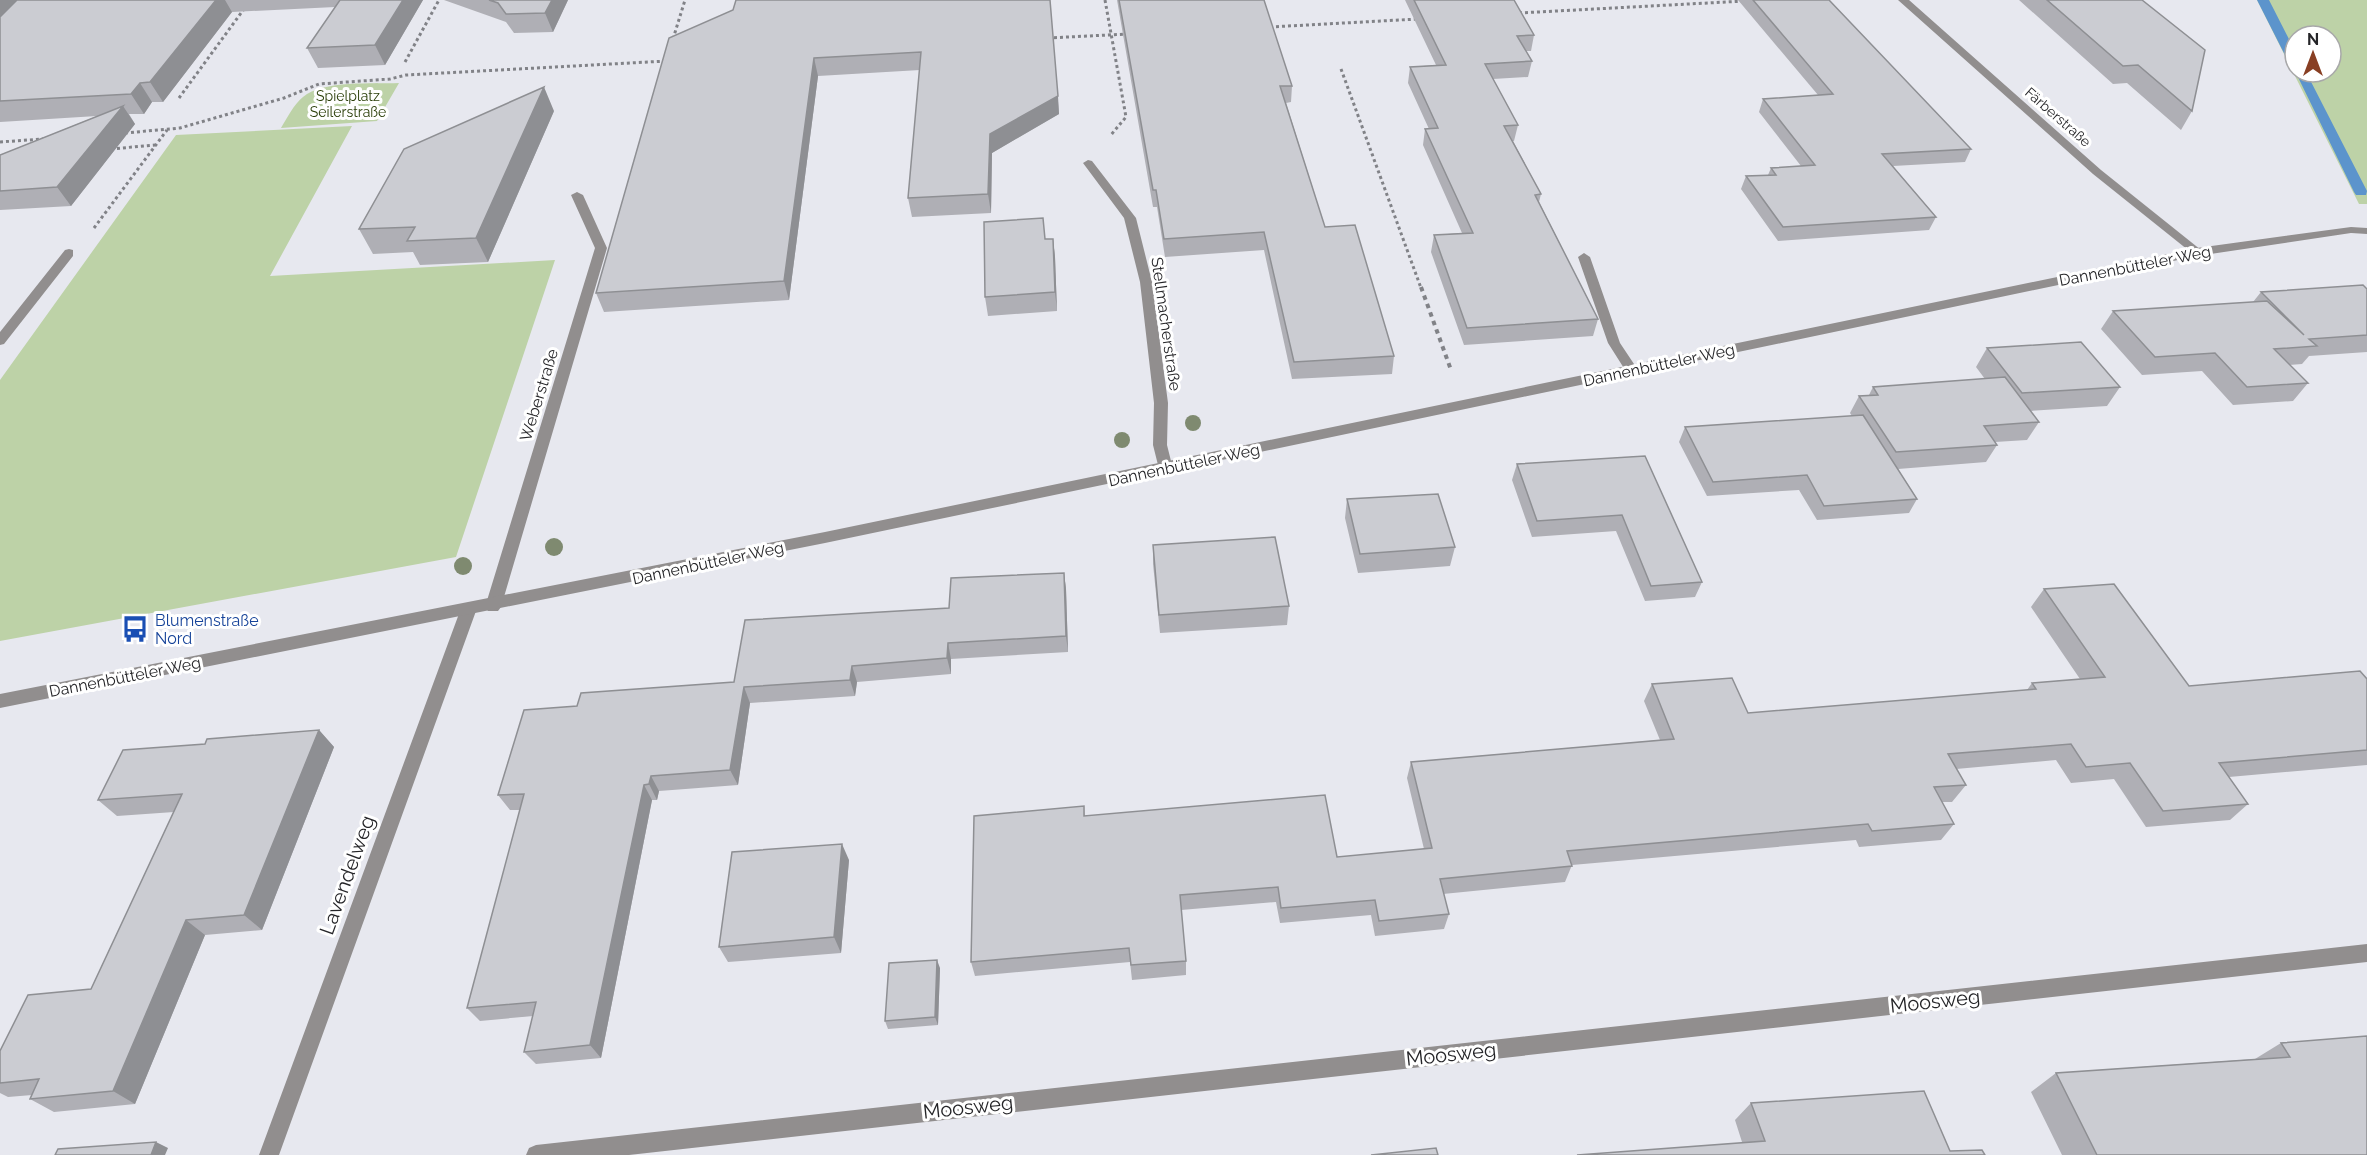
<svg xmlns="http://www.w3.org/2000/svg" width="2367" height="1155" font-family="Raleway,sans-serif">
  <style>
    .green { fill: #bdd2a7; fill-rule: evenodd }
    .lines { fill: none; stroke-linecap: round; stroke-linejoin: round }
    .stream { fill: #5c94cc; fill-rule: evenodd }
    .path-far1 { stroke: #818287; stroke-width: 3; stroke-dasharray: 3 3; stroke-linecap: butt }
    .path { stroke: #818287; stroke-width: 4; stroke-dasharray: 4.5 4.5; stroke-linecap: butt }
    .service { fill: #918e8e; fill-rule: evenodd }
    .minor { fill: #918e8e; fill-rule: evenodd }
    .tertiary { fill: #918e8e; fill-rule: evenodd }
    .tree { fill: #7f8a70 }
    .wall { fill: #afafb5 }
    .shaded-wall { fill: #8e8f93 }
    .building { fill: #cbccd2; stroke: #8e8f93; stroke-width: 1.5 }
    .labels { text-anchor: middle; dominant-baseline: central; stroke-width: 6; stroke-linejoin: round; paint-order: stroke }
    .far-park-label { font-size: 14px; fill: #2a3e08; stroke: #fff }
    .far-street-label { font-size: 14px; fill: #252528; stroke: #fff }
    .street-label { font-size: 16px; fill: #252528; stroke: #fff }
    .transit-label { font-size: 16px; fill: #164399; stroke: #fff; text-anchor: start }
    .near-street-label { font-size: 20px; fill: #252528; stroke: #fff }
  </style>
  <rect width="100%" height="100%" fill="#e7e8ef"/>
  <path class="green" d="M2257,0H2367V204H2359ZM2295,36H2331V72H2295Z
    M399,83L377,121L281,128C287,118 294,104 303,97C323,80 373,84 399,83Z
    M352,126L270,276L555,260L456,557L0,641V380L176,135Z"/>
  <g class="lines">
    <path class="stream" d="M2257,0H2269L2295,51V67L2289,63Z
      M2295,71L2306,72L2367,191L2366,195H2356L2354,192Z"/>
    <path class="path-far1" d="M1105,0L1126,117L1110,136
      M1519,13L1745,1
      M1270,27L1418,19
      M1048,38L1128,34
      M673,39L685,0
      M405,62L439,0
      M1341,69L1421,288
      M179,98L244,9
      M125,133L180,128L284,98L319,84L390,79L406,75L667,61
      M0,142L43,139
      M111,149L155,145
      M94,228L167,130"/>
    <path class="path" d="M1421,287L1451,370"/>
    <path class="service" d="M1584,253L1590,257L1620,343L1638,370L1637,373H1627L1608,343L1578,257Z"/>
    <path class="minor" d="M1898,0H1909L2101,170L2201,250V254H2193L2093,174Z
      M1088,160L1092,161L1136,218L1152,282L1168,403L1167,445L1173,469L1166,474L1159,469L1153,445L1154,403L1140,282L1124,218L1083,163Z
      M577,192L583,195L607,248L501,607L498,611H488L485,607L595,248L571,195Z
      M69,249L73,250V256L4,344L0,345V332L65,250Z
      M468,605L473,607L476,611L279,1155H259L460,611L463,607Z
      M2367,944V962L629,1155H526L529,1148L536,1145Z"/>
    <path class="tertiary" d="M2351,227L2367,228V234L2351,233L2197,256L825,543L0,708V694L825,532L2197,248Z"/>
  </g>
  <g class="tree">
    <circle cx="1193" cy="423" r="8"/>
    <circle cx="1122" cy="440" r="8"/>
    <circle cx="554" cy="547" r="9"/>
    <circle cx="463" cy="566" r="9"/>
  </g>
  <path class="wall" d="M0,0H423L385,65L318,68L307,48L335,7L232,12L163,102H152L144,114H129L135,124L71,206L0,210V155L97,116L0,122Z
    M444,0H568L553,32L514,33L506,22Z
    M1050,0L1059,114L992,153L991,213L912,217L908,198L920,70L818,76L789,300L604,312L596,293L669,38Z
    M1117,0H1264L1292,86L1291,102L1286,103L1325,227L1394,356L1392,374L1292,379L1264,250L1165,257L1157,207H1153Z
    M1405,0H1514L1534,35L1531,51H1526L1532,61L1528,77L1493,79L1518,125L1514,141H1513L1541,194L1539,202L1598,319L1593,336L1464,345L1431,252L1434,235L1462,233L1423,145L1425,129H1429L1408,83L1410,67L1436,65Z
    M1738,0H1829L1971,149L1965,162L1893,166L1936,217L1929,230L1778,241L1741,189L1746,176L1768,175L1771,168L1801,166L1759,112L1763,99L1818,95Z
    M2019,0H2142L2192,111L2181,130L2127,83L2113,84Z
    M554,111L488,262L420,265L413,252L373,254L359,229Z
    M1045,239H1053L1055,257L1057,311L988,316L985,297Z
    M2367,289V352L2309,356L2302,364L2289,365L2308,383L2293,401L2233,405L2202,371L2142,375L2101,329L2113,311L2253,302L2261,292Z
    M1987,348L2120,387L2107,406L2030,411L2039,422L2027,440L1995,442L1997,445L1986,462L1898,469L1917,499L1909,513L1817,520L1799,490L1707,496L1679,442L1685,427L1852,416L1850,413L1859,396L1869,395L1873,387L1985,379L1976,367Z
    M1645,456L1702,582L1695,597L1645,601L1616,531L1532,537L1512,480L1517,464Z
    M1347,499L1455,547L1450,566L1358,573L1345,518Z
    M1153,545L1289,606L1287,625L1160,633L1153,564Z
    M1064,573L1066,589L1068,652L951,659V674L857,682L855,696L750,703L738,785L659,791L657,800H652L601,1058L536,1064L524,1052L533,1016L480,1021L467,1008L520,810H510L498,795L577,706L734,682L949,608Z
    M2044,589L2189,686L2367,679V765L2229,777L2248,804L2230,820L2146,827L2114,779L2071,783L2056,760L1956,769L1966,785L1952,802H1942L1954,824L1941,840L1859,847L1856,840L1572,865L1565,882L1443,894L1449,914L1444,929L1375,936L1371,915L1280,923L1276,902L1181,910L1186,961V975L1132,980L1130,962L975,976L971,962L1084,806L1085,816L1337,857L1424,849L1407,778L1411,762L1660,740L1644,701L1652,684L1748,713L2027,690L2032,683L2080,679L2031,607Z
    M319,730L334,747L262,930L205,935L135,1104L54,1112L30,1099L32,1095L8,1097L0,1093V1051L91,989L174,812L117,816L98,800L205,744Z
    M849,860L841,953L728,962L719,947Z
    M940,968L938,1025L888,1029L885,1021Z
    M2281,1043L2367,1155H2062L2031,1092L2056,1073L2255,1059Z
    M1751,1103L1950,1151L1742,1142L1735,1120Z"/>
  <path class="shaded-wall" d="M0,0H32L0,33Z
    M216,0H225L232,12L163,102L150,82Z
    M403,0H423L385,65L375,45Z
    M552,0H568L553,32L545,13Z
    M814,58L818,76L789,300L784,281Z
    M140,83L152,102L144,114L131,94Z
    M544,87L554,111L488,262L476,238Z
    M1058,96L1059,114L992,153L991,213L988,194L990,134Z
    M123,106L135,124L71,206L57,187Z
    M1053,239L1055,257L1057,311L1055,292Z
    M1064,573L1066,589L1068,652L1066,636Z
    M948,643L951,659V674L947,658Z
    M852,666L857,682L855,696L850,680Z
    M744,687L750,703L738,785L730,770Z
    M319,730L334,747L262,930L244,915Z
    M651,776L659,791L657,800L649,784Z
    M644,785L652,800L601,1058L590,1045Z
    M842,844L849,860L841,953L834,937Z
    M186,920L205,935L135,1104L113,1091Z
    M937,960L940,968L938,1025L935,1017Z
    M156,1142L168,1148L165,1155H151Z"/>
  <path class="building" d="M17,0H216L150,82L140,83L131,94L0,101V17Z
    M340,0H403L375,45L307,48Z
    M489,0H552L545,13L506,14L498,3Z
    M736,0H1050L1058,96L990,134L988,194L908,198L921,52L814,58L784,281L596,293L669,38L733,10Z
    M1119,0H1264L1292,86H1280L1325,227L1355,225L1394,356L1294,362L1264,232L1164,239L1156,190H1153Z
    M1414,0H1514L1534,35L1517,36L1532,61L1485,64L1518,125L1504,126L1541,194L1535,195L1598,319L1467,328L1434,235L1473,233L1425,129L1438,128L1410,67L1446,65Z
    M1753,0H1829L1971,149L1882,154L1936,217L1783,227L1746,176L1776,175L1771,168L1815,165L1763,99L1833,94Z
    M2047,0H2142L2205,50L2192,111L2138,65L2123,66Z
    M544,87L476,238L407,241L415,227L359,229L404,149Z
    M123,106L57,187L0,191V155Z
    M1043,218L1045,239H1053L1055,292L985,297L984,222Z
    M2363,285L2367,289V335L2309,339L2317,346L2274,349L2308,383L2247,387L2215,353L2155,357L2113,311L2267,301L2304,335L2261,292Z
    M2081,342L2120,387L2022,393L1987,348Z
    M2005,377L2039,422L1984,426L1997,445L1896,452L1859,396L1878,395L1873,387Z
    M1863,415L1917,499L1824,506L1807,475L1713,482L1685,427Z
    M1645,456L1702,582L1651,586L1622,515L1537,521L1517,464Z
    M1438,494L1455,547L1360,554L1347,499Z
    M1275,537L1289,606L1159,615L1153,545Z
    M1064,573L1066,636L948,643L947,658L852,666L850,680L744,687L730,770L651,776L649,784L644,785L590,1045L524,1052L536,1002L467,1008L524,794L498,795L524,710L577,706L581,693L734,682L745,620L949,608L951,578Z
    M2114,584L2189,686L2360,671L2367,679V750L2219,763L2248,804L2163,811L2130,763L2086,767L2071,744L1948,754L1966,785L1934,787L1954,824L1872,831L1868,824L1567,851L1572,866L1440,879L1449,914L1379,921L1375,900L1281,908L1278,887L1180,895L1186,961L1131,965L1129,948L971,962L974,816L1084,806V816L1325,795L1337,857L1432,848L1411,762L1674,739L1652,684L1732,678L1748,713L2036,689L2032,683L2105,677L2044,589Z
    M319,730L244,915L186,920L113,1091L30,1099L39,1079L0,1083V1051L28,995L91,989L182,794L98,800L123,750L205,744L207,739Z
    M842,844L834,937L719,947L732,852Z
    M937,960L935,1017L885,1021L889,963Z
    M2367,1036V1155H2097L2056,1073L2290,1057L2281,1043Z
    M1924,1091L1950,1151L1982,1150L1985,1155H1577L1765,1141L1751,1103Z
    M156,1142L151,1155H55L58,1149Z
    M1436,1148L1438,1155H1371Z"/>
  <defs>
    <symbol id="bus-bare" viewBox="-9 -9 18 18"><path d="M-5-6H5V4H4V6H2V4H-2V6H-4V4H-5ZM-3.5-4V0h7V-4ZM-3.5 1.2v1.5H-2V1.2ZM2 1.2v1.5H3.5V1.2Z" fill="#1a4fb4" stroke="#fff" stroke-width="2.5" paint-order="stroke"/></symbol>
  </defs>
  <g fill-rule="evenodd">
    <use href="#bus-bare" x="116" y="610" width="38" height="38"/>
  </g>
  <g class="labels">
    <g class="far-park-label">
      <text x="348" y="96">Spielplatz<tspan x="348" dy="16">Seilerstraße</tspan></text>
    </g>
    <g class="far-street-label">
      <text transform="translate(2058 117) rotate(41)">Färberstraße</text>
    </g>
    <g class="street-label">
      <text transform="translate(2135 266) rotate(-11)">Dannenbütteler Weg</text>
      <text transform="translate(1166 324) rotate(82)">Stellmacherstraße</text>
      <text transform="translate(1659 365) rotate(-12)">Dannenbütteler Weg</text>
      <text transform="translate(539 395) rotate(-73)">Weberstraße</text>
      <text transform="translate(1184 465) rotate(-12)">Dannenbütteler Weg</text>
      <text transform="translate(708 563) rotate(-12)">Dannenbütteler Weg</text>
      <text transform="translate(125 677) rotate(-11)">Dannenbütteler Weg</text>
    </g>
    <g class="transit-label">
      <text x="155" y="620">Blumenstraße<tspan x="155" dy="18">Nord</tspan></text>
    </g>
    <g class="near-street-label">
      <text transform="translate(347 875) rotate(-70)">Lavendelweg</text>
      <text transform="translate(1935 1001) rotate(-6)">Moosweg</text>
      <text transform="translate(1451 1054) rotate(-6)">Moosweg</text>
      <text transform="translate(968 1107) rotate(-6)">Moosweg</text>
    </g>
  </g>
  <g transform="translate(2313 54)"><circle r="28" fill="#ffffff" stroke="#a8a8a9" stroke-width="1.5"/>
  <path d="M0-4.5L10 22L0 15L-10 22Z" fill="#883f23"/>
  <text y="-9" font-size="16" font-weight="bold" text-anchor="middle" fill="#252528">N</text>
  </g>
</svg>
